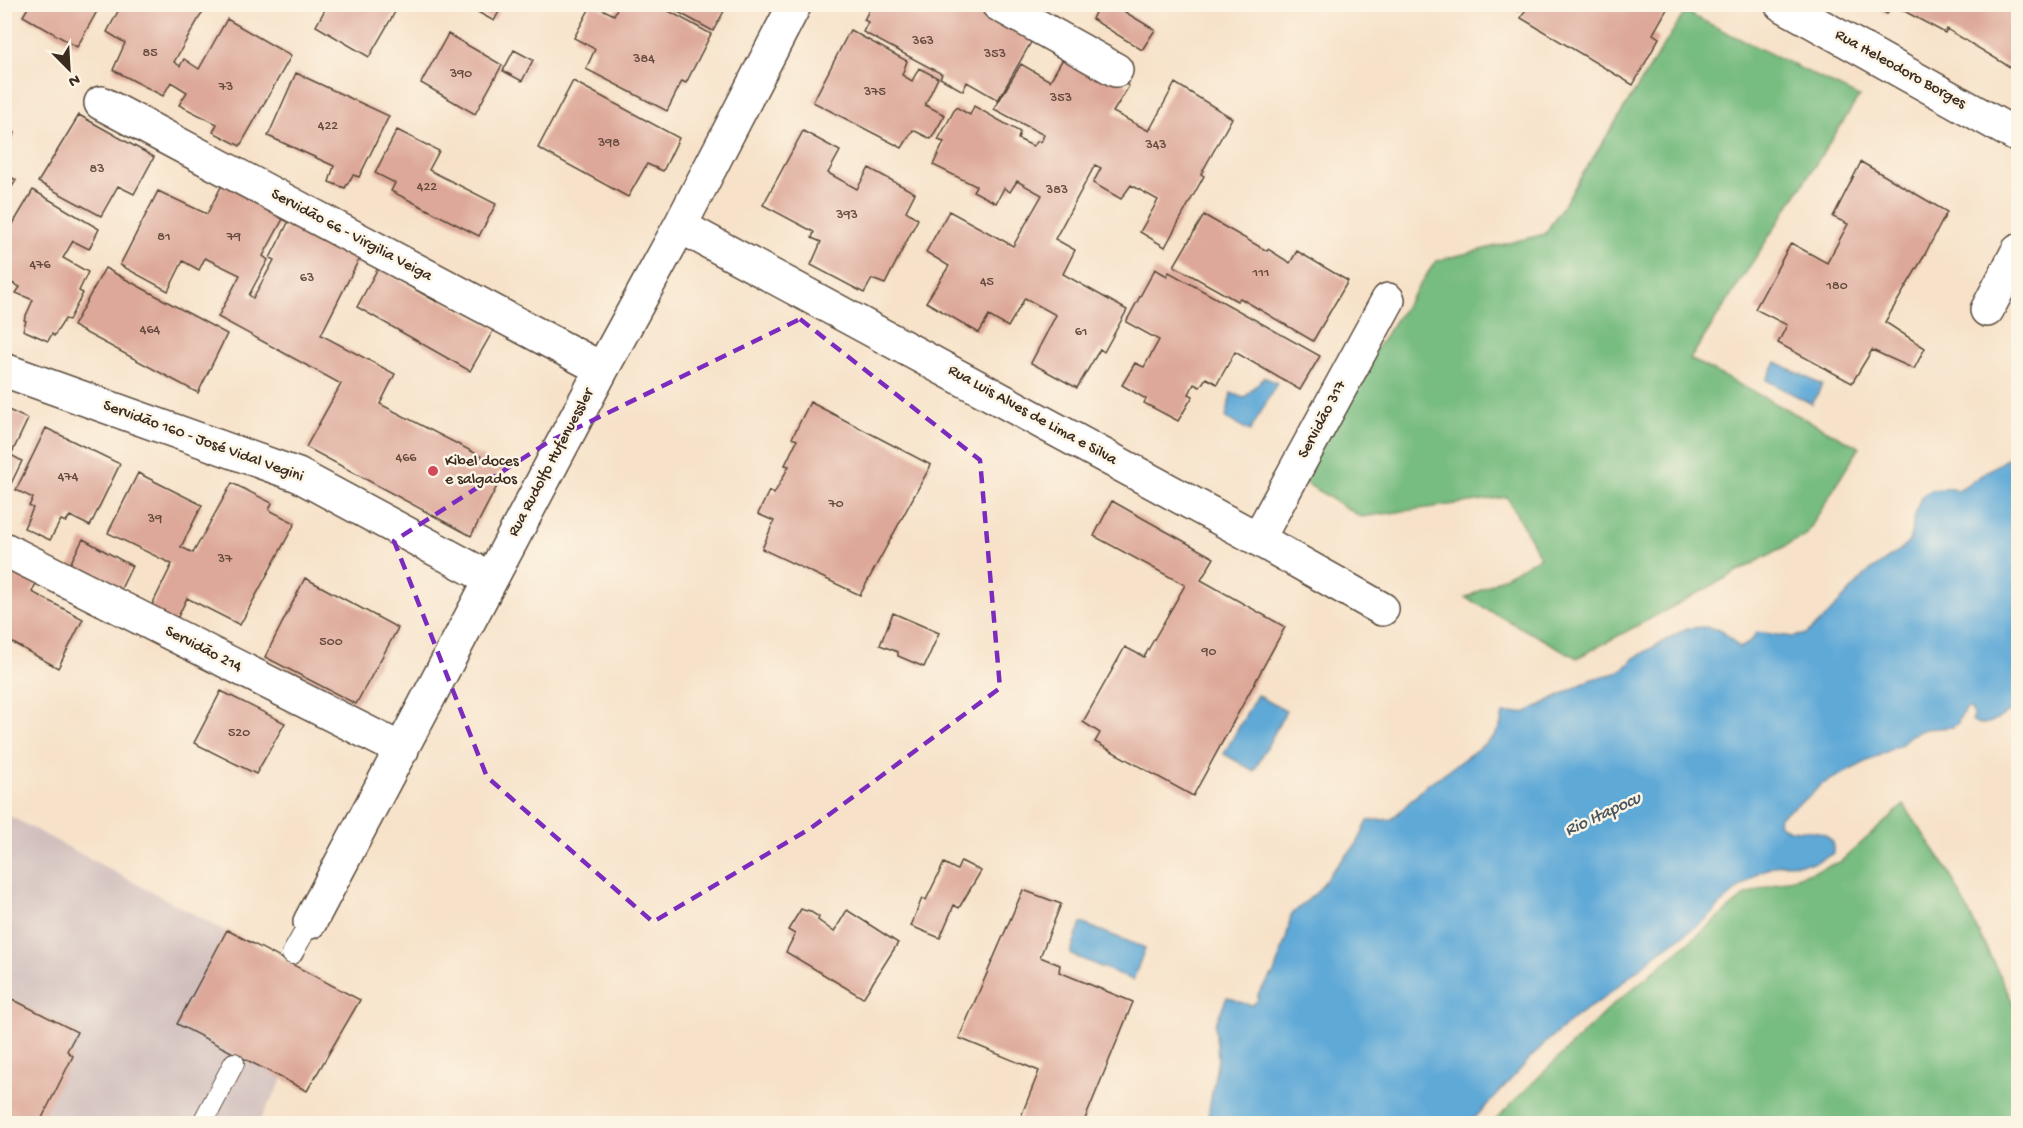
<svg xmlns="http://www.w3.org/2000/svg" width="2023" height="1128" font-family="'Gochi Hand',sans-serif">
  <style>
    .industrial { fill: #d1bfbd }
    .forest { fill: #77bc80; stroke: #59734f; stroke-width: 1.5 }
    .water { fill: #5fa9d7; stroke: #4d6a7a; stroke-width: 1.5 }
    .building { fill: #dda899 }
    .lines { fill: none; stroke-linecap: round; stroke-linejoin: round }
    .lane-casing { stroke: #574638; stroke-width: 22 }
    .street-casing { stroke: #574638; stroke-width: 36 }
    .lane { stroke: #fff; stroke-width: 20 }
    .street { stroke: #fff; stroke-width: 33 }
    .marked { fill: none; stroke: #7b2cbf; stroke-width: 4.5; stroke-dasharray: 12 8; stroke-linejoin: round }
    .poi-dot { fill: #d1495b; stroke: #fcf5e5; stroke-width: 2 }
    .labels { text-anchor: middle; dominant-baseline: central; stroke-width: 5; stroke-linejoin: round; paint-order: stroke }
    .number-label { font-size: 14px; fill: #644a3d }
    .street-label { font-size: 16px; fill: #3b2a1e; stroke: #fcf5e5 }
    .poi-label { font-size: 16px; fill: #3b2a1e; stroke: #fcf5e5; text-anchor: start }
    .water-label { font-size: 18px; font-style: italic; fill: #48565f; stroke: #fcf5e5 }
  </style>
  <rect width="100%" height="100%" fill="#fcf5e5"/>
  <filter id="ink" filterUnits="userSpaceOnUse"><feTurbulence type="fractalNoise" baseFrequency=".0167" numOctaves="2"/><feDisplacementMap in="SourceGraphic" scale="12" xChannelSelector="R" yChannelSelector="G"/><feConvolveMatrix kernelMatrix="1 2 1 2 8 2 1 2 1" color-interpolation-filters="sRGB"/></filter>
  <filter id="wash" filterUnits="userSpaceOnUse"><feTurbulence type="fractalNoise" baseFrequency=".008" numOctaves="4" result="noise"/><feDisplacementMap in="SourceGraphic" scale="24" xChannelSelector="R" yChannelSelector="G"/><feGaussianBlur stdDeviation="1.35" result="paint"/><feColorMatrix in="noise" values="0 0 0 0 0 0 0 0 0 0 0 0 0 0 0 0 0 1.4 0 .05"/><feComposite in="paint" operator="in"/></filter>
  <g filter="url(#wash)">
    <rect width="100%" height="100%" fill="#f7e2c9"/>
    <path class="industrial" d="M4,813L334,989L258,1123H5Z"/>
    <path class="forest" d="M1685,12L1859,97L1690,359L1859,447L1806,535L1577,658L1466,598L1540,557L1507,497L1361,517L1291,474L1436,261L1545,234Z
      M1904,805L1949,872L2018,1013V1123H1492L1607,1010L1747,894L1840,862Z"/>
    <path class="water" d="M1776,362L1822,385L1812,404L1766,380Z
      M1264,377L1277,383L1250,431L1226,418L1231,393L1244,398Z
      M2018,453V707C2006,713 1984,732 1972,720L1973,714L1971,708L1965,709L1957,724L1952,727L1925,729L1909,736L1902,744L1820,785L1811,795L1779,817L1778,823C1788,838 1837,818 1833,854L1813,863L1780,864L1759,872L1724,901L1708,918L1659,952L1601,1000L1579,1014L1544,1044L1470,1123H1204L1208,1116L1218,1058L1215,1025L1227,997C1236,999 1243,1005 1252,1005L1258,1000V994L1274,973L1286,939L1291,915L1318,891L1332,871L1357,844L1368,821L1392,819L1429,783L1439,777L1494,737L1500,727L1503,714L1527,712L1592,679L1616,673L1626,667L1634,658L1687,628L1705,627L1721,630L1740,648L1750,642L1757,632L1793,637L1806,634L1825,618L1866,574L1908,544C1920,510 1910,482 1958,490C1979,478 1997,463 2018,453Z
      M1257,695L1286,711L1254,771L1224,754Z
      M1081,923L1145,948L1133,980L1070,954Z"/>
    <g id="blocks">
      <path class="building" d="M30,4H101L77,47L23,16Z
        M122,4H207L174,62L180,66L184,59L199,69L227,19L291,56L240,146L213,132L217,124L179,105L187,92L171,82L163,96L113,70L125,43L107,32Z
        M328,4H397L399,5L369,57L316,26Z
        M463,4H503L494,21Z
        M592,4L614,15L619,4H656L711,34L686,83L682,81L667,111L586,69L595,49L574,38Z
        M663,4H728L713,31Z
        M872,4H996L1034,37L998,100L967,82L963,91L940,78L942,74L863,32L868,22L864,20Z
        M1099,4H1130L1125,12L1155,30L1142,50L1092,19Z
        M1507,4H1523L1519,11Z
        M1529,4H1659L1667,9L1653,34L1659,38L1633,85L1521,18Z
        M1870,4H2018V72L1947,29L1945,33L1893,5L1887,14Z
        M850,30L907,61L902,75L912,81L919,68L938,78L925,105L945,115L931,139L913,130L902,148L813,102Z
        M448,34L502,65L475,114L421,83Z
        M514,50L533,60L522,81L503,71Z
        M1068,50L1129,86L1113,112L1149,131L1175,83L1232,118L1201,174L1204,176L1165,247L1140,232L1158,200L1131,185L1121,199L1093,183L1101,168L1095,165L1055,239L1075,250L1063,274L1127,310L1104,352L1100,349L1077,388L1031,363L1056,315L1025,298L1008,327L989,316L979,333L926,302L949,266L926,252L949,211L1013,246L1042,195L1017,181L1010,192L1004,188L996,203L973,191L976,186L933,165L944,142L938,140L956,107L970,115L974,106L1020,132L1018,139L1033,146L1038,141L1041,142L1044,135L994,109L1021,64L1050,81Z
        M296,73L389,116L359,177L353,175L345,188L329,182L334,166L268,136Z
        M573,81L679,138L663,171L647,164L628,197L538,148Z
        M79,115L154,157L134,194L118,186L101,216L38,182Z
        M4,127L15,133L4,151Z
        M397,130L439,151L429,170L496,204L479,236L391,191L395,183L375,173Z
        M803,131L840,151L828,173L857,189L869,168L915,193L906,211L918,219L885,284L872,279L864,293L811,265L821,242L812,238L814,232L763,205Z
        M1861,162L1947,212L1923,258L1885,322L1925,348L1914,369L1872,350L1852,383L1778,343L1787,325L1755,309L1791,243L1827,263L1848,224L1833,217Z
        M4,173L16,180L4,200Z
        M224,181L284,217L263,256L268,260L249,295L253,298L274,260L270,258L291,217L361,255L321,335L395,374L380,404L506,469L471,536L306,447L341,384L218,317L240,275L205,258L199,270L183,261L168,291L120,265L158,191L207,214Z
        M33,190L99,229L89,249L73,241L63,258L88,272L79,291L83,293L69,320L65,319L54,336L52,334L48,341L23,330L26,321L24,320L33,300L16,293L20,287L12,283L4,294V239Z
        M1204,215L1267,251L1268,249L1290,263L1297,251L1348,281L1313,341L1240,298L1237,301L1174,266Z
        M105,268L227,334L198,393L73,326Z
        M378,268L437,302L439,299L494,329L470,371L357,307Z
        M1155,269L1167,276L1169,272L1320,356L1300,390L1235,352L1217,384L1206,378L1200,387L1194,384L1189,394L1193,396L1178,421L1144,403L1146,399L1122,385L1135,363L1144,367L1159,340L1126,322Z
        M810,402L931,465L860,595L762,549L774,521L758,514L769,491L774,494L789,466L785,465L797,440L792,438Z
        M4,408L28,419L11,455L22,461L4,498Z
        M46,428L120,464L90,526L70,516L66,522L61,520L50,540L24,528L33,508L29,506L33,498L16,490Z
        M138,473L202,505L181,547L193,553L232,483L272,503L269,510L295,523L240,625L187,598L175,623L150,609L172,564L108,533Z
        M1112,501L1214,558L1201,580L1285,627L1193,796L1095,742L1100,733L1083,722L1125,647L1144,657L1185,585L1094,536Z
        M83,539L132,566L119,593L69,566Z
        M4,567L36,583L32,592L83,619L58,668L4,638Z
        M305,578L398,628L356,704L265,657Z
        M893,613L939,633L924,667L898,656V652L880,645Z
        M221,691L285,723L256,774L194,743Z
        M961,861L981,871L959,908L954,905L940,938L911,926L922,898L926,900L944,863L957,870Z
        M1023,890L1061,904L1040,957L1060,965L1059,972L1133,1002L1083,1124H1018L1039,1071L959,1038Z
        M801,909L806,911L808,910L819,917L818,920L834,932L847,910L898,943L863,998L786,952L795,934L788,930Z
        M227,930L360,1000L307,1091L177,1024Z
        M4,995L77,1032L67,1051L73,1056L39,1124H4Z"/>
    </g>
  </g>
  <g filter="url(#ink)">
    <use href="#blocks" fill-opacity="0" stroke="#574638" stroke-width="1.5"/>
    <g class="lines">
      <defs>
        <path id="lane" d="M292,954L310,922
          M202,1124L234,1063"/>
        <path id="street" d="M998,4L1116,70
          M1781,4L2018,136
          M101,103L602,369
          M680,226L1258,539L1382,609
          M1987,310L2018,251
          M4,370L298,475L491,579
          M1258,539L1388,300
          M4,549L402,750
          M310,922L602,369L680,226L795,4"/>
      </defs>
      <use href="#lane" class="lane-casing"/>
      <use href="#street" class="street-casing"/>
      <use href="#lane" class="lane"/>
      <use href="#street" class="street"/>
    </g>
  </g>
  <path class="marked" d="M800,319L980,460L1000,688L811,828L653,922L487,777L394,541L550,441Z"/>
  <circle class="poi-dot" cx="433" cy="471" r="6"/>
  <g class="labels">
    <g class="number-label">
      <text x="923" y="41">363</text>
      <text x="150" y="53">85</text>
      <text x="995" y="54">353</text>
      <text x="644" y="59">384</text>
      <text x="461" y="74">390</text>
      <text x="226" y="87">73</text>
      <text x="875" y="92">375</text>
      <text x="1061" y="98">353</text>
      <text x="328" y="126">422</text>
      <text x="609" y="143">398</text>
      <text x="1156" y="145">343</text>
      <text x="97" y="169">83</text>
      <text x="427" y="187">422</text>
      <text x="1057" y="190">383</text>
      <text x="847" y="215">393</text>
      <text x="164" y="237">81</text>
      <text x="234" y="237">79</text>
      <text x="40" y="265">476</text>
      <text x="1261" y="273">111</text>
      <text x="307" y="278">63</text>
      <text x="987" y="282">45</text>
      <text x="1837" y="286">180</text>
      <text x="150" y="330">464</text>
      <text x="1081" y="332">61</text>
      <text x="406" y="458">466</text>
      <text x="68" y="477">474</text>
      <text x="836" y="504">70</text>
      <text x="155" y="519">39</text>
      <text x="225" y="559">37</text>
      <text x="331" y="642">500</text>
      <text x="1209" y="652">90</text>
      <text x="239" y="733">520</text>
    </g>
    <g class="street-label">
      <text transform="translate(1900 70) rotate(29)">Rua Heleodoro Borges</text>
      <text transform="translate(351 236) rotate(28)">Servidão 66 - Virgilia Veiga</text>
      <text transform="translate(1032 416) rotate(29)">Rua Luis Alves de Lima e Silva</text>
      <text transform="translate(1323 420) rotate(-62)">Servidão 317</text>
      <text transform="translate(203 442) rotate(20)">Servidão 160 - José Vidal Vegini</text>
      <text transform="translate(552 463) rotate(-62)">Rua Rudolfo Hufenuessler</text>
      <text transform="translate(203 650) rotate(27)">Servidão 214</text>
    </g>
    <g class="poi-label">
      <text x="445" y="462">Kibel doces<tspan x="445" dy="18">e salgados</tspan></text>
    </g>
    <g class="water-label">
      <text transform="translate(1603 815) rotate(-25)">Rio Itapocu</text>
    </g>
  </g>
  <rect width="2023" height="1128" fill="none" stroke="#fcf5e5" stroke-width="24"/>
  <g transform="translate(69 69) rotate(156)" stroke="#fcf5e5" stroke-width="4.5" paint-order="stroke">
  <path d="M0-4.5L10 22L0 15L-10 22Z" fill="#3b2a1e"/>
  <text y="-9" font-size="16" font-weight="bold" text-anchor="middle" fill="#3b2a1e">N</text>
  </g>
</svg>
